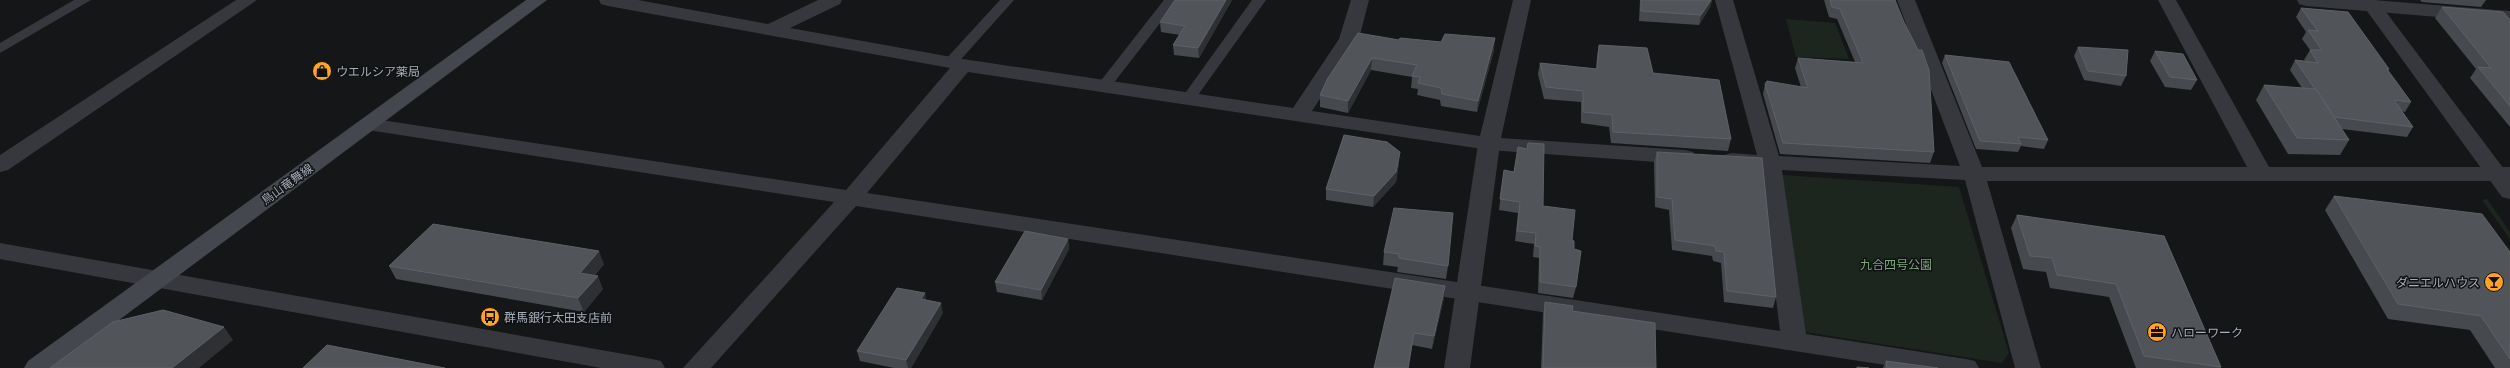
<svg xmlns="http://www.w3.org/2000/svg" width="2510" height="368" font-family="Lato,'Noto Sans JP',sans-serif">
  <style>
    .green { fill: #1d261e }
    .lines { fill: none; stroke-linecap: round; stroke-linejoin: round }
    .service { fill: #36383d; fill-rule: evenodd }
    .minor { fill: #36383d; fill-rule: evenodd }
    .tertiary { fill: #36383d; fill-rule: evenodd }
    .secondary { fill: #44474d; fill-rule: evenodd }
    .wall { fill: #46494d }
    .shaded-wall { fill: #2e3033 }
    .building { fill: #515459; stroke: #5e6268 }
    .labels { text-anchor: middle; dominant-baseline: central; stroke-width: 3; stroke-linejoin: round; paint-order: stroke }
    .poi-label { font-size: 12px; fill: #a6aeb9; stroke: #101113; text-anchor: start }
    .street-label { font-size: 12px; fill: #a6aeb9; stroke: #101113 }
    .park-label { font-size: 12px; fill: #7da57c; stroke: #101113 }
  </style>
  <rect width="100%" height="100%" fill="#151618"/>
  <path class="green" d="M1786,19L1835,23L1849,59L1796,57Z
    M1782,175L1959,187L2009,353L2002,363L1805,332Z
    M2487,199L2510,232V239L2482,200Z"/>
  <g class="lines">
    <path class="service" d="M74,0H91L0,53V43Z
      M1000,0H1014L955,66H945L943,63L945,60Z
      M1164,0H1178L1109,89H1099L1097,86L1099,83Z
      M1252,0H1266L1193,102H1183L1181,99Z"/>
    <path class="minor" d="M236,0H257L8,170L0,172V155Z
      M599,0H638L768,24L818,0H842L840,4L790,28L963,59L1293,108L1339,39L1351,0H1369L1359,39L1312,111L1480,136L1513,0H1531L1501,138L1685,150L1693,152L1696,157L1693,162L1685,164L1489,150L968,72L867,193L1780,331L1760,168L1724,165L1721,160L1724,155L1732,153L1757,155L1715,0H1733L1779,156L1960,166L1897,0H1915L1982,167H2247L2158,0H2176L2269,167H2510V181H1987L2041,368H2015L1965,180L1782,170L1806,334L1966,359L1975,361L1979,368H1905L856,206L711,368H683L834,202L368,130L361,128L358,124L361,120L368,118L846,190L950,68L608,6L601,4Z
      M2297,0H2373L2510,11V23L2306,6L2299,4Z"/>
    <path class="tertiary" d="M2359,0H2377L2510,177V199L2502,197Z
      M1489,138L1497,139L1500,144L1470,368H1444L1478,144L1481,139Z
      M0,243L652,359L661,361L665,368H601L0,259Z"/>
    <path class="secondary" d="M526,0H547L55,368H24L28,361Z"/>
  </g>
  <path class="wall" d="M1175,0H1232L1199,58L1174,55L1173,45L1180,35L1161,32L1160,22Z
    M1640,0H1712L1710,7L1699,25L1639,21Z
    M1824,0H1895L1934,152L1930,163L1780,154L1763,94L1765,84L1801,87L1795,68L1798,58L1855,62L1837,19L1829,17Z
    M2420,0H2486L2481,7L2422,2Z
    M2442,7L2510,20V127L2470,78L2476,69L2435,18Z
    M2301,8L2389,69L2388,71L2411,102L2405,112L2402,111L2413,127L2407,137L2342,129L2349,140L2340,155L2288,154L2256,100L2264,85L2302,88L2290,70L2295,60L2305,61L2304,60L2310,50L2302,39L2306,32L2296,17Z
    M1399,40L1494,50L1477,112L1441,106L1440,100L1417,95L1418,89L1411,88L1412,77L1371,70L1348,113L1320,107V95L1328,78Z
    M1599,45L1653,73L1731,139L1728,151L1611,143L1609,127L1581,123V102L1544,99L1538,74L1540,63L1596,69L1597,56Z
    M2078,47L2126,76L2121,86L2084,80L2074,56Z
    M2155,51L2197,80L2191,90L2165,87L2150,61Z
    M1945,55L2048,140L2044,149L2021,146L2018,152L1976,149L1942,63Z
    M1657,152L1776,297L1773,308L1724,302L1721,263L1713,261L1712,256L1672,250L1669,210L1655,207L1654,162Z
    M1399,162L1396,182L1373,207L1326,200V189Z
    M1504,170L1543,206L1572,240L1574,249L1576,287L1573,298L1538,293L1539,258L1533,257L1534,244L1515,241L1518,213L1499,210Z
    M2334,196L2510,252V368H2495L2470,330L2388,319L2325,210Z
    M1394,208L1448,266L1446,279L1397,272L1398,267L1383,265L1384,252Z
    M2017,215L2164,236L2221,367V368H2136L2109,297L2050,288L2046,272L2023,269L2011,228Z
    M1068,239L1069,249L1042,300L997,292L995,282Z
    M604,264L595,275L603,289L584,312L396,279L389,266Z
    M1444,298L1432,349L1412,345L1374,368Z
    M926,300L943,313L911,368H894L860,361L857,351Z
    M1545,302L1572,311L1656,368H1541L1543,314Z
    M1886,361L1938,368H1883Z"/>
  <path class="shaded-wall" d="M1226,0H1232L1199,58L1198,48Z
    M1711,0H1712L1710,7L1699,25L1701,15Z
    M1495,38L1494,50L1477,112L1478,101Z
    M1372,58L1371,70L1348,113V101Z
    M1400,152L1399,162L1396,182L1373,207L1374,196Z
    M1068,239L1069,249L1042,300L1041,290Z
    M599,251L604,264L585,286L580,273Z
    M598,276L603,289L584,312L578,298Z
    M1445,286L1444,298L1432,349L1434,336Z
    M925,293L927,304L921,299Z
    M941,303L943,313L911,368H908L906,360Z
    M224,327L233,340L199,368H172Z
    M1414,333L1409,368H1408Z"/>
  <path class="building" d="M1175,0H1226L1198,48L1173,45L1185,26L1160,22Z
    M1641,0H1711L1701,15L1641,11Z
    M1830,0H1895L1904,22L1918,50H1922L1929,70L1934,152L1783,143L1765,84L1767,81L1808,88L1798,58L1863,63L1840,9L1832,7Z
    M2442,7L2503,12L2510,20V106L2478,67L2491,68Z
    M2301,8L2348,12L2389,69H2387L2411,102L2394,100L2413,127L2334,117L2316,89H2315L2295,60L2318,63L2310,50H2322L2308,30L2318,31Z
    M1358,33L1399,40L1400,38L1441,42L1445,34L1495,38L1478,101L1442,94L1441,88L1418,83L1420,77L1412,76L1417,65L1372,58L1348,101L1320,95L1328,78Z
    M1599,45L1647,48L1653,73L1719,80L1731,139L1613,132L1612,115L1583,112V91L1546,87L1540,63L1597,69Z
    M2078,47L2128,50L2126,76L2088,71Z
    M2155,51L2183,54L2197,80L2170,77Z
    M1945,55L2009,62L2048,140L2018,137L2021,144L1980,141Z
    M2264,85L2316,89L2349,140L2297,138Z
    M1344,135L1387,142L1400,152L1396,172L1374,196L1326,189Z
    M1528,143L1544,144L1543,206L1575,210L1572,240L1574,241V249L1581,251L1576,287L1540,282V247L1535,246L1536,233L1517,231L1520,202L1500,199L1504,170L1514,172L1518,147L1527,149Z
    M1657,152L1762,158L1776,297L1727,291L1724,252L1716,251L1715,246L1675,240L1672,199L1657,197Z
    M2334,196L2482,214L2510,252V359L2481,316L2398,304Z
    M1394,208L1453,213L1448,266L1399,258V254L1384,252Z
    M2017,215L2164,236L2221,367L2144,356L2116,284L2057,275L2052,258L2030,256Z
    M433,224L599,251L580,273L598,276L578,298L389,266Z
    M1025,231L1068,239L1041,290L995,282Z
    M1395,278L1445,286L1434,336L1414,333L1408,368H1374Z
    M897,288L925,293L921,299L941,303L906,360L857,351Z
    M1545,302L1573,306L1572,311L1655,323L1656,368H1543Z
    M163,310L224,327L172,368H50L113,322Z
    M327,345L445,368H303Z
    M1886,361L1938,368H1887Z
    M1857,367L1869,368H1857Z"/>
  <defs>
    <symbol id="shop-disc" viewBox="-11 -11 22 22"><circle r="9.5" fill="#ffa226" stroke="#101113"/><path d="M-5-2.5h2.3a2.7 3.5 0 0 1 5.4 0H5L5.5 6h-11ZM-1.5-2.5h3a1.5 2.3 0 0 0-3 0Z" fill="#111"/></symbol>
    <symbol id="bar-disc" viewBox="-11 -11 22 22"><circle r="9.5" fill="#ffa226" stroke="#101113"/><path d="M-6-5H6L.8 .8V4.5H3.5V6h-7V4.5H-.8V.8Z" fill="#111"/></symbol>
    <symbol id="bus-disc" viewBox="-11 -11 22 22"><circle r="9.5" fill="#ffa226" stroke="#101113"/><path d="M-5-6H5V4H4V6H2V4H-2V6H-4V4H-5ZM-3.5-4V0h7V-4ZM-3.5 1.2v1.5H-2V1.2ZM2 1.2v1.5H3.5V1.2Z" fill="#111"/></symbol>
    <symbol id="office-disc" viewBox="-11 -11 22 22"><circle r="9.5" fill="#ffa226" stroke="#101113"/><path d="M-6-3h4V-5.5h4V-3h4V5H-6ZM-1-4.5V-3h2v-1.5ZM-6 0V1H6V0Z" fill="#111"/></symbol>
  </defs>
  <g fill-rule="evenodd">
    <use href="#shop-disc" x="311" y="60" width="22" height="22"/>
    <use href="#bar-disc" x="2483" y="271" width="22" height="22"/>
    <use href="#bus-disc" x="479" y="306" width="22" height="22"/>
    <use href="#office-disc" x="2146" y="321" width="22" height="22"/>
  </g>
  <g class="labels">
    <g class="poi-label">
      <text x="336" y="71">ウエルシア薬局</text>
      <text x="2480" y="282" text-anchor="end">ダニエルハウス</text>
      <text x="504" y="317">群馬銀行太田支店前</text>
      <text x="2171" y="332">ハローワーク</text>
    </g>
    <g class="street-label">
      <text transform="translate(287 184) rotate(-36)">鳥山竜舞線</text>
    </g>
    <g class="park-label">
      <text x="1896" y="264">九合四号公園</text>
    </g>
  </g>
</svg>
